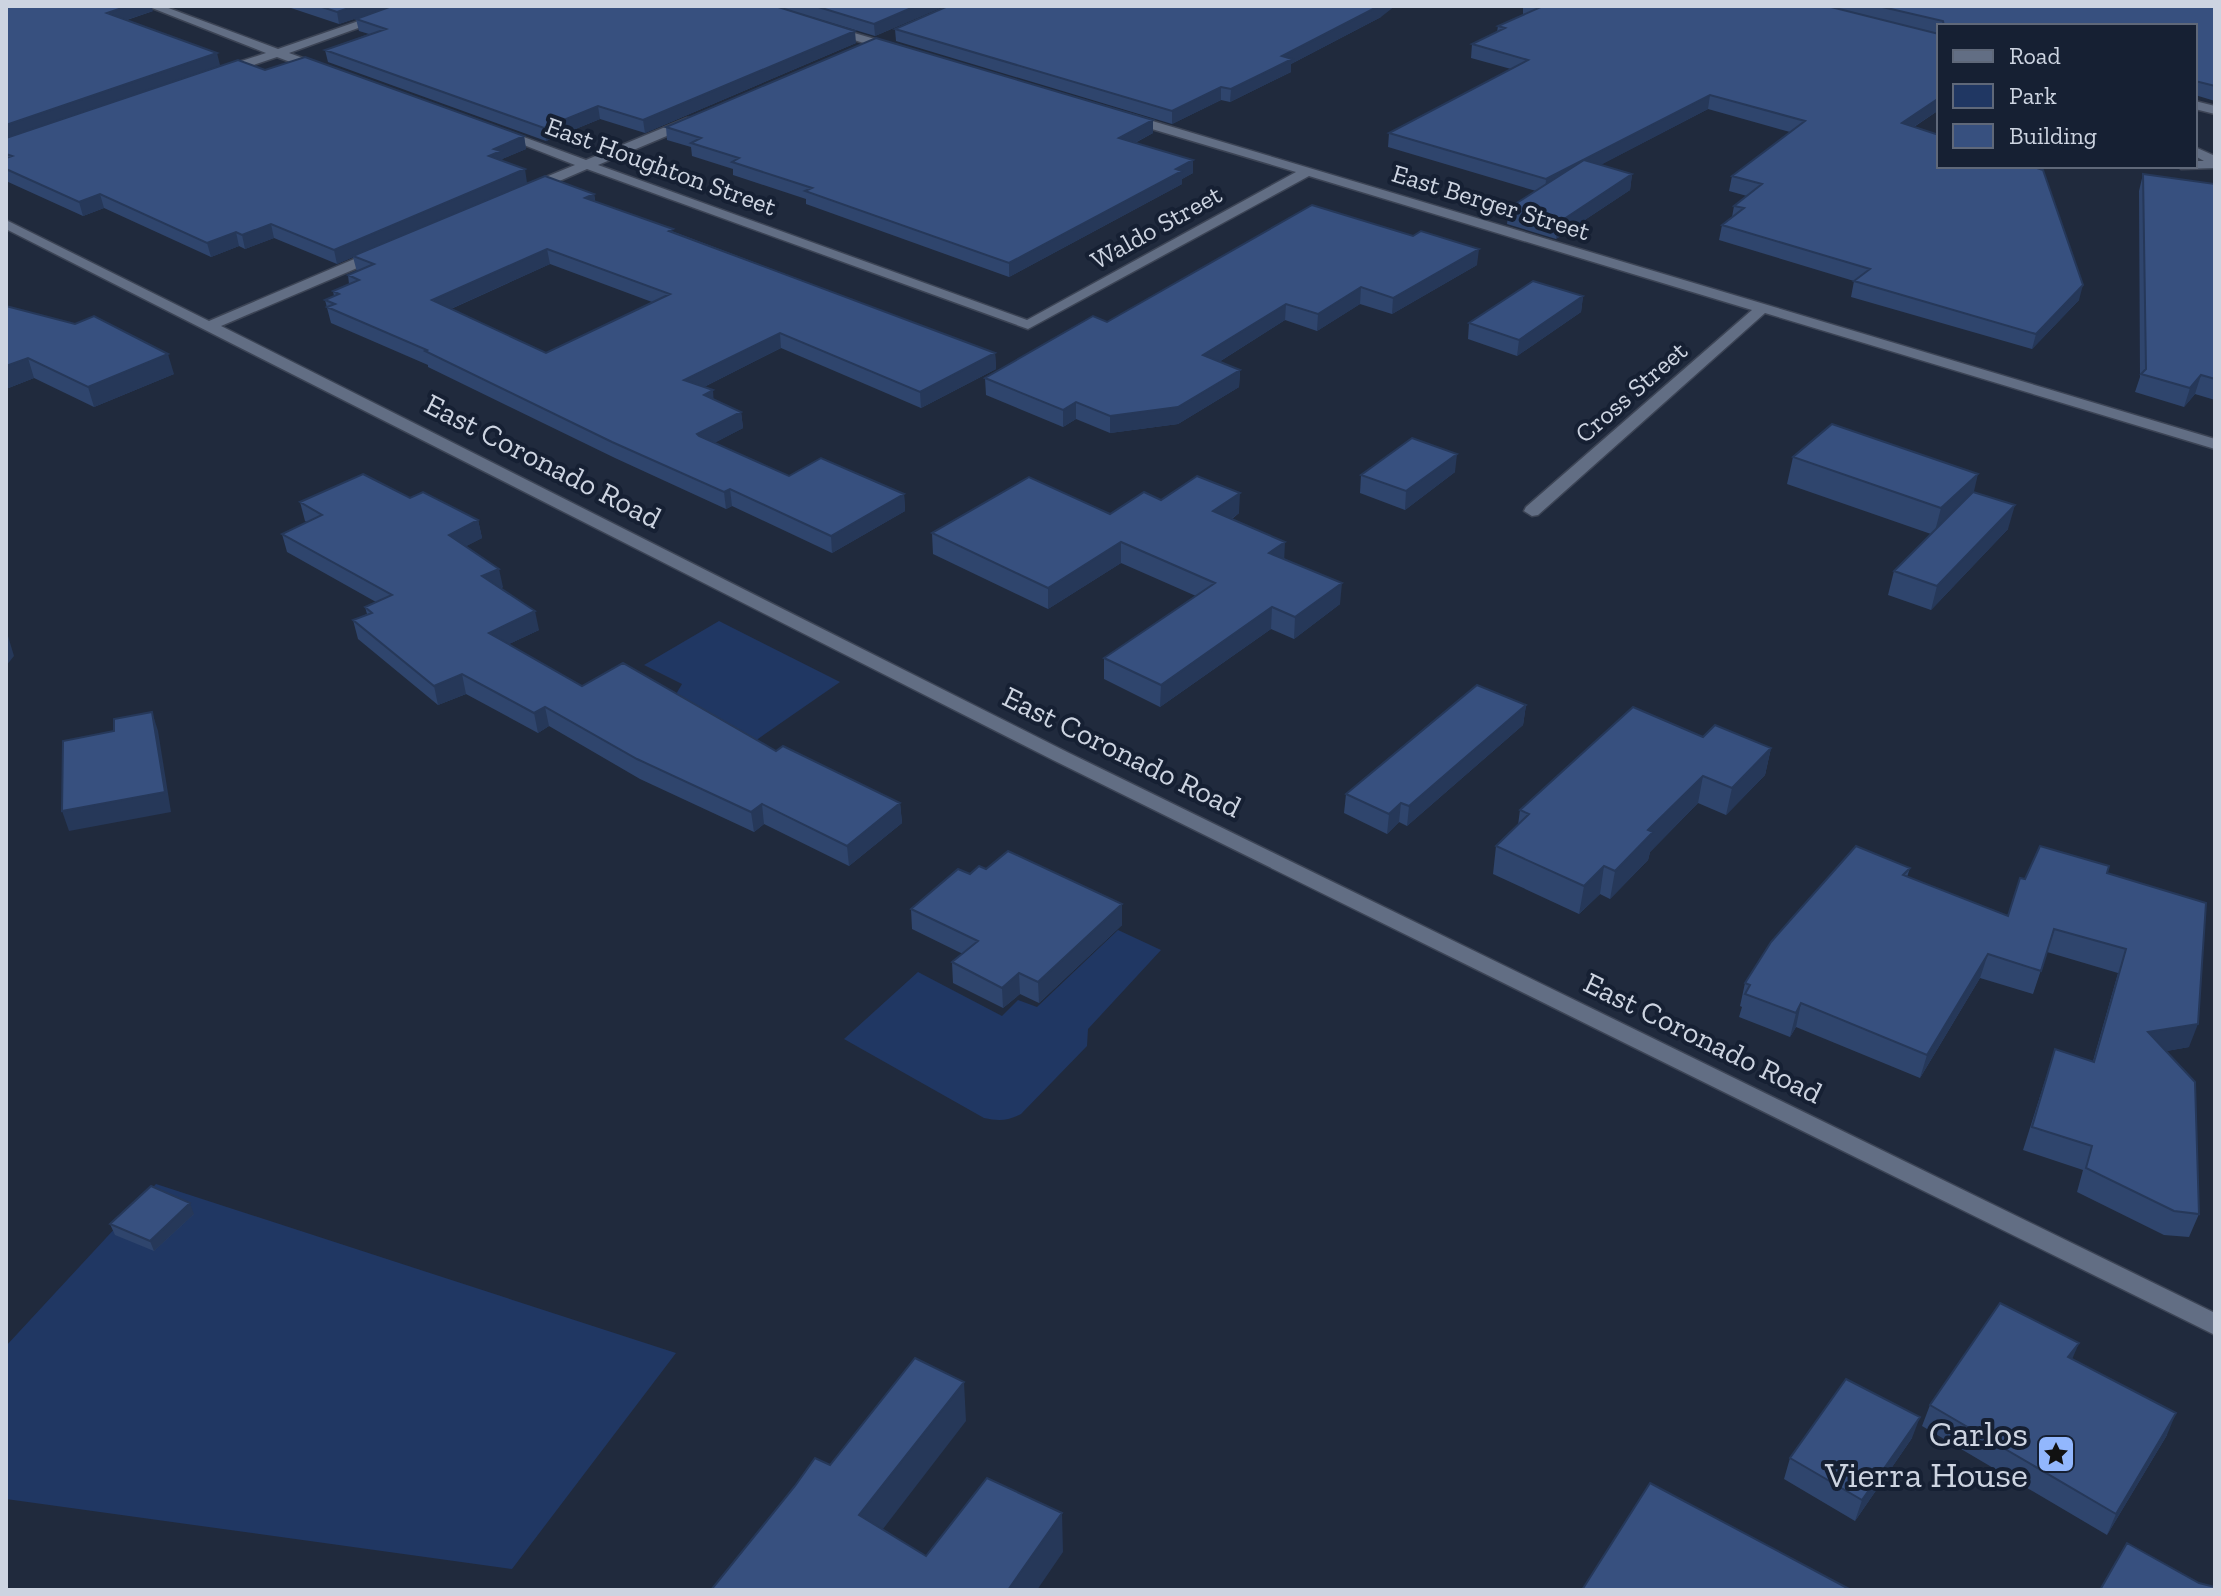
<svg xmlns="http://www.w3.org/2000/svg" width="2221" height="1596" font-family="'Zilla Slab',serif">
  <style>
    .green { fill: #203763 }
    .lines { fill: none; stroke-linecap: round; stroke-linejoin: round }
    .minor-casing { stroke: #3c4455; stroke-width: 3 }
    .minor { fill: #626e84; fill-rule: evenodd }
    .wall { fill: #2f456d; fill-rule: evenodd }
    .shaded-wall { fill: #263859 }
    .building { fill: #37507f; stroke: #263859; stroke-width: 2; fill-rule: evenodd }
    .labels { text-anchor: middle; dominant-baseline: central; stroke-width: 8; stroke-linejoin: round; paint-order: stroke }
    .far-street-label { font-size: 26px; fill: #cdd4e1; stroke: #162033 }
    .street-label { font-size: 30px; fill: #cdd4e1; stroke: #162033 }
    .near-poi-label { font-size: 36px; fill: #cdd4e1; stroke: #162033; text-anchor: end }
  </style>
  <rect width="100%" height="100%" fill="#202a3d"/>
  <path class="green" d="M719,621L840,682L742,750L669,706L682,684L644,665Z
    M1118,930L1161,950L1088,1029L1087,1046L1021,1114C1007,1121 999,1121 984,1118L844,1039L918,972L1002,1016L1018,1000L1037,1007Z
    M156,1184L676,1353L512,1569L6,1499V1346Z"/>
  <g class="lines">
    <defs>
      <path id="minor" d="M147,6H163L278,49L402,6H419L289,53L325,66V72H317L277,57L224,75L220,74V68L266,53Z
        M830,26L899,46L901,49L895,53L826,31V27Z
        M2195,101L2215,106V114L2195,109Z
        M1129,114L2215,439V449L1765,313L1538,515L1532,516L1524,511L1526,507L1752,310L1309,176L1028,329L587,169L534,192H524V186L575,165L496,134L507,131L586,160L687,118H695V124L598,165L1027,320L1296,172L1125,121V115Z
        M2195,147L2215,156V168L2181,169L2179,166H2195V161H2204L2195,156Z
        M6,220L209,321L373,251H383V257L221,326L1067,752L2215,1313V1335L1053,760L6,229Z"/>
    </defs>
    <use href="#minor" class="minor-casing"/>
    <use href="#minor" class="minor"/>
  </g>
  <path class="wall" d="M6,6L153,11L127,20L220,65L154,88L265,70L524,136L526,149L502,159L503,161L527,183L594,194L595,201L674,232L995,353L996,369L921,408L781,348L704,387L714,400L741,412L743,428L714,443L789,476L904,494L905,511L832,553L732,506L726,509L615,458L428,367V365L331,323L325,300L334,296L333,291L349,284L348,275L357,272L353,257L337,264L274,238L245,249L239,246L211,257L104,208L83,216L6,181ZM550,264L652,302L546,353L451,309Z
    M285,6H775L856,43L645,133L600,119L546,141L328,62L325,50L369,34L359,31L356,19L360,17L339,24Z
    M775,6H945L875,36Z
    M1523,6H2215V101L2195,95V26H1939V110L1914,127L2079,300L2032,349L1851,297L1854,281L1719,240L1722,225L1732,217L1734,206L1747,196L1729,191L1732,176L1790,132L1708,109L1600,165L1632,174L1630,190L1556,239L1507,224L1509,208L1536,191L1388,147L1389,133L1511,69L1471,58L1472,44L1497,32L1498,26L1523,15Z
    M1381,17L1291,64V72L1230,102L1221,100L1172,124L896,41L895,29Z
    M666,127L1153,133L1135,143L1193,160V173L1182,179V184L1009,277L806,204V199L733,175V169L692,156L691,147L667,140Z
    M2143,174L2215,184V400L2195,394L2184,407L2135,392L2140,377L2139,191Z
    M1477,265L1392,314L1360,304L1317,331L1285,320L1219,362L1240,370L1239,387L1178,424L1110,433L1076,419L1063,427L986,395L985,378L1107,322Z
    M1583,296L1581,312L1517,356L1468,339L1469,323Z
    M6,306L174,374L94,407L34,378L6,389Z
    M1793,457L1974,492L2008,529L1931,610L1888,595L1894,571L1931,534L1787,484Z
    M1455,472L1405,510L1360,493L1361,475Z
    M410,498L478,520L482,538L466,546L503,587L500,589L539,630L509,644L582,686L776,751L900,803L902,823L849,866L764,824L754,832L640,779L549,726L538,733L466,694L438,705L358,639L353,620L367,614L365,607L376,602L287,552L282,534L307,522L305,521L300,502Z
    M1161,500L1239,513L1232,519L1285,559L1340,604L1294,639L1271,629L1160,707L1104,679V658L1196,596L1121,563L1048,609L933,554L932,533L1110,514Z
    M1526,705L1523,725L1407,826L1399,822L1387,834L1344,813L1346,794Z
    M1703,737L1771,748L1765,775L1726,815L1698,803L1650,852L1648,860L1610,899L1600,894L1579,914L1493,874L1496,846L1518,825L1520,810Z
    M1910,868L1907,877L2008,916L2025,879L2107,873L2189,1047L2166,1051L2199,1214L2189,1237L2164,1235L2077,1192L2083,1170L2023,1150L2055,1049L2093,1061L2118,973L2047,952L2033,994L1980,978L1920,1078L1796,1027L1790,1037L1739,1017L1742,1007L1740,1006L1745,983Z
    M970,874L1122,925L1039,1003L1020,994L1003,1008L953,983L952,962L963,954L912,929L911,909Z
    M194,1214L154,1251L115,1235L110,1224Z
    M2072,1359L2167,1435L2107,1535L1922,1426L1930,1405Z
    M1912,1438L1855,1521L1784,1479L1790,1458Z"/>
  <path class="shaded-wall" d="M128,6H151L153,11L111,25L107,13Z
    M355,6H393L339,24L337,12Z
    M916,6H945L875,36L874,24Z
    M1379,6H1395L1381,17L1291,64V72L1230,102L1231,89L1282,56Z
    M855,31L856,43L645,133L643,120Z
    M217,53L220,65L6,140V125Z
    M1221,87V100L1172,124V111Z
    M1710,95L1708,109L1545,194L1546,179Z
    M1939,98V110L1898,137L1902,123Z
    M598,106L600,119L546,141L544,128Z
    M1153,120V133L1119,151V138Z
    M524,136L526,149L502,159L503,165L489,156L494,149Z
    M1193,160V173L1182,179V184L1009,277V263Z
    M525,169L527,183L337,264L334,250Z
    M1632,174L1630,190L1556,239L1558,223Z
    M100,194L104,208L83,216L79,202Z
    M594,194L596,208L585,198Z
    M271,224L274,238L245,249L242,235Z
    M236,232L239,246L211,257L207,243Z
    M547,249L550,264L435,316L432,300Z
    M1479,249L1477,265L1392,314L1393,298Z
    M2083,285L2079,300L2032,349L2036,334Z
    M1361,287L1360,304L1317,331L1318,314Z
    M1583,296L1581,312L1517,356L1519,340Z
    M1286,304L1285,320L1203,372V355Z
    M780,333L781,348L686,396L684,380Z
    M995,353L996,369L921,408L920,392Z
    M168,354L174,374L94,407L88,387Z
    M28,358L34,378L6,389V366Z
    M1240,370L1239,387L1178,424L1110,433V416Z
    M2201,375L2195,394L2184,407L2190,388Z
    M713,390L714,406L704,395Z
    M1076,402V419L1063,427V410Z
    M741,412L743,428L699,451L697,434Z
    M1457,454L1455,472L1405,510L1406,491Z
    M1978,474L1972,500L1934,535L1941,508Z
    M730,489L732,506L726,509L724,492Z
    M1240,493L1239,513L1213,532V511Z
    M904,494L905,511L832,553L831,536Z
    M2015,505L2008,529L1931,610L1937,586Z
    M478,520L482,538L453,553L449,535Z
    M1121,542V563L1048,609V588Z
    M1285,542L1284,563L1269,553Z
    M499,569L503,587L485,595L482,576Z
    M1342,583L1340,604L1294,639L1295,617Z
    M1272,607L1271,629L1160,707L1161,685Z
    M535,611L539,630L492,652L489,633Z
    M8,636L14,656L6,666V639Z
    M462,674L466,694L438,705L434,686Z
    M1526,705L1523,725L1407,826L1409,806Z
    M545,707L549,726L538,733L534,713Z
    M152,712L158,731L171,812L69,831L62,811Z
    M1771,748L1765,775L1726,815L1732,788Z
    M1703,776L1698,803L1650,852L1648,860L1610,899L1615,871L1648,830Z
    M900,803L902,823L849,866L847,846Z
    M1401,803L1399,822L1387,834L1389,814Z
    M762,804L764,824L754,832L751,812Z
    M1604,866L1600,894L1579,914L1584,886Z
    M1122,904V925L1039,1003L1038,982Z
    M1988,954L1980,978L1920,1078L1927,1055Z
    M1019,973L1020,994L1003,1008L1002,988Z
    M1801,1003L1796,1027L1790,1037L1796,1013Z
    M2198,1024L2189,1047L2140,1056L2148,1032Z
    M190,1203L194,1214L154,1251L150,1241Z
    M2079,1343L2070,1364L2068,1357Z
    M964,1382L966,1421L863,1555L859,1515Z
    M2176,1413L2167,1435L2107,1535L2116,1514Z
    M1920,1417L1912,1438L1855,1521L1862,1500Z
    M1062,1513L1063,1552L1037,1590H1008Z"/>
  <path class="building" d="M6,6H128L107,13L217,53L6,125Z
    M319,6H355L337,12Z
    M392,6H775L855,31L643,120L598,106L544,128L325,50L386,29L356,19Z
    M815,6H916L874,24Z
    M948,6H1379L1282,56L1292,59L1231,89L1221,87L1172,111L895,29Z
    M1539,6H1827L1939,34V98L1902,123L1939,135V166H2031L2043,170L2083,285L2036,334L1854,281L1870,269L1722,225L1744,208L1734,206L1762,184L1732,176L1805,121L1710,95L1546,179L1389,133L1528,60L1472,44L1505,28L1498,26L1541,7Z
    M1878,6H2215V86L2195,81V26H1944L1943,21Z
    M876,38L1153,120L1119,138L1193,160L1176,169L1182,171L1009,263L805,191L812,188L732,162L739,158L691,143L701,138L666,127Z
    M305,57L524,136L494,149L501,151L489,156L525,169L334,250L271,224L242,235L236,232L207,243L100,194L79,202L6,169V158L12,156L6,154V138L238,60L265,70Z
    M1584,160L1632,174L1558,223L1509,208Z
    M2143,174L2215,184V379L2201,375L2190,388L2141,374L2146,369Z
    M545,176L594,194L585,198L673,229L669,231L995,353L920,392L780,333L684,380L713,390L704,395L741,412L697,434L699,436L789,476L821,458L904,494L831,536L730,489L724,492L612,442L425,351L427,350L327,307L335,304L325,300L339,294L333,291L359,280L348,275L374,264L353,256ZM547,249L670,294L546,353L432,300Z
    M1312,205L1413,236L1421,231L1479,249L1393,298L1361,287L1318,314L1286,304L1203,355L1240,370L1178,407L1110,416L1076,402L1063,410L985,378L1093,316L1107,322Z
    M1533,281L1583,296L1519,340L1469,323Z
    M6,306L75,324L94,316L168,354L88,387L28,358L6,366Z
    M1832,424L1978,474L1941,508L1793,457Z
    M1412,438L1457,454L1406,491L1361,475Z
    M363,474L410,498L423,492L478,520L449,535L499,569L482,576L535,611L489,633L582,686L623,663L776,751L783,746L900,803L847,846L762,804L751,812L637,759L545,707L534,713L462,674L434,686L353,620L372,613L365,607L392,595L282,534L322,515L300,502Z
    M1197,476L1240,493L1213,511L1285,542L1269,553L1342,583L1295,617L1272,607L1161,685L1104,658L1215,583L1121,542L1048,588L932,533L1029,477L1110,514L1144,492L1161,500Z
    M1973,492L2015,505L1937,586L1894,571Z
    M1477,685L1526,705L1409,806L1401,803L1389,814L1346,794Z
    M1633,707L1703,737L1715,725L1771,748L1732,788L1703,776L1648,830L1653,832L1615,871L1604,866L1584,886L1496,846L1529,814L1520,810Z
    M152,712L165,792L62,811L63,741L114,731V719Z
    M1856,846L1910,868L1903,875L2008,916L2020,878L2025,879L2040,846L2109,866L2107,873L2206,903L2198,1024L2148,1032L2195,1082L2199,1214L2174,1211L2086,1168L2092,1146L2032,1127L2055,1049L2094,1062L2126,949L2054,929L2041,971L1988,954L1927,1055L1801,1003L1796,1013L1745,994L1750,985L1745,983L1771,942Z
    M1008,851L1122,904L1038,982L1019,973L1002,988L952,962L978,941L911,909L958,869L970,874L979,866L986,869Z
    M151,1186L190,1203L150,1241L110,1224Z
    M2000,1303L2079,1343L2068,1357L2176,1413L2116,1514L1930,1405Z
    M915,1358L964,1382L859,1515L926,1556L987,1478L1062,1513L1008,1590H711L795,1486L815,1458L830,1465Z
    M1846,1379L1920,1417L1862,1500L1790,1458Z
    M1650,1483L1851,1590H1582Z
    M2127,1543L2199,1583L2215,1587V1590H2100Z"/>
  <defs>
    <symbol id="sight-square" viewBox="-11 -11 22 22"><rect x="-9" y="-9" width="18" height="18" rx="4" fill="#92b7fd" stroke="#162033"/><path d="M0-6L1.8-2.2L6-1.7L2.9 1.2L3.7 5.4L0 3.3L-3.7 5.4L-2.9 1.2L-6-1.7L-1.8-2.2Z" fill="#111"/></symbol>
  </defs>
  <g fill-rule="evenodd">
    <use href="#sight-square" x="2034" y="1432" width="44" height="44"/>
  </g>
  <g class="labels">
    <g class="far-street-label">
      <text transform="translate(661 166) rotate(20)">East Houghton Street</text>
      <text transform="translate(1491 202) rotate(17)">East Berger Street</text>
      <text transform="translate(1156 227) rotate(-29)">Waldo Street</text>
      <text transform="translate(1631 392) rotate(-41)">Cross Street</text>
    </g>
    <g class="street-label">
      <text transform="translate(543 461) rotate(27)">East Coronado Road</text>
      <text transform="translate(1122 752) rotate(26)">East Coronado Road</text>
      <text transform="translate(1703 1038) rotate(26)">East Coronado Road</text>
    </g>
    <g class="near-poi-label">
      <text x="2028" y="1433">Carlos<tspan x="2028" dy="41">Vierra House</tspan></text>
    </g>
  </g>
  <rect width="2221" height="1596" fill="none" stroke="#cdd4e1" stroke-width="16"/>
  <rect x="1937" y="24" width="260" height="144" fill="#162033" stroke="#5f6879" stroke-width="2"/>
  <rect x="1953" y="50" width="40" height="12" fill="#626e84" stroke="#5f6879" stroke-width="2"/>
  <text x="2009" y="64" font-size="24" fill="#cdd4e1">Road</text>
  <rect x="1953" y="84" width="40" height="24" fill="#203763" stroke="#5f6879" stroke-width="2"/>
  <text x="2009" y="104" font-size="24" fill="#cdd4e1">Park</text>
  <rect x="1953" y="124" width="40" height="24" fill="#37507f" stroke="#5f6879" stroke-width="2"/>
  <text x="2009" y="144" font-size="24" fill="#cdd4e1">Building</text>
</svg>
